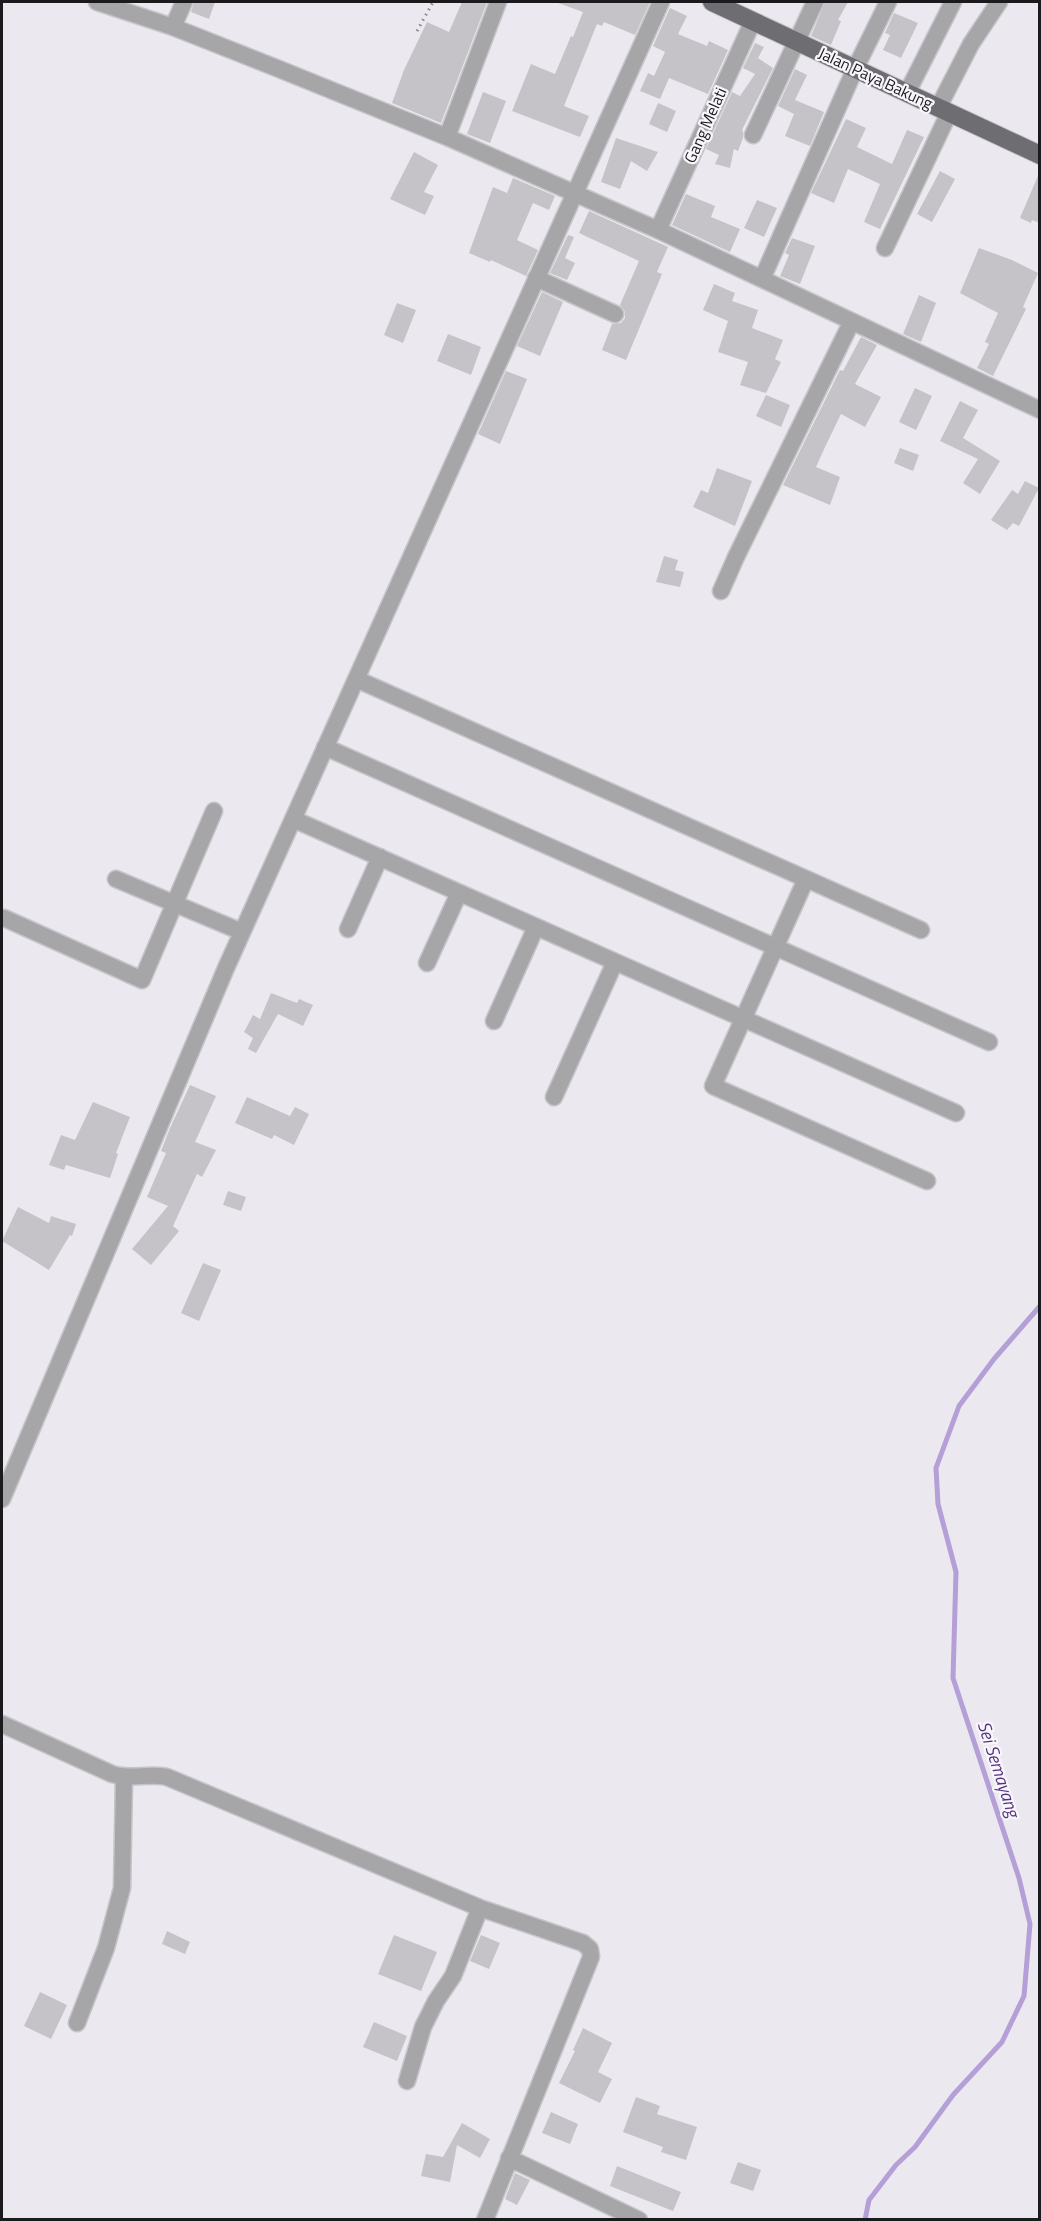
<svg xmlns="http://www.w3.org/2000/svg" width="1041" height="2221" font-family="'Titillium Web',sans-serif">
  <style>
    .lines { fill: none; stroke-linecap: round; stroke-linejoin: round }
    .stream { stroke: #b49fd7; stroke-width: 5 }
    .building { fill: #c5c3c8 }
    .minor-casing { stroke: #c6c4c9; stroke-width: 19 }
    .major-casing { stroke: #c6c4c9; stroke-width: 20 }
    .path { stroke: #838286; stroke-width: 3; stroke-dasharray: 1.5 4.5; stroke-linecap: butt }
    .minor { stroke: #a6a6a8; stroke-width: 16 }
    .major { stroke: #6e6d71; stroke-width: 18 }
    .labels { text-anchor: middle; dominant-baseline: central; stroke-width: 4.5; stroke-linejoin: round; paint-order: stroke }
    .street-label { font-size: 16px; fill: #1b1a1c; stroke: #f8f6fc }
    .water-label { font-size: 18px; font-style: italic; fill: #54367a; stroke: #f8f6fc }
  </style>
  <rect width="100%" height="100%" fill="#ebe9ef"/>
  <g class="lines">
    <path class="stream" d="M865,2220L869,2200L896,2165L915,2147L953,2095L1002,2042L1024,1996L1030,1924L1019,1878L953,1678L956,1572L938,1504L936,1468L959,1406L994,1359L1040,1306"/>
  </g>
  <path class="building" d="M194,2H215L209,19L191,12Z
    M462,2H487L441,123L392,103L404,70L427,22L449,32Z
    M558,2H650L635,35L604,22L602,26L597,24L564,106L589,116L580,137L512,111L531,64L555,74L571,36L573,37L583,12L558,3Z
    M825,2H848L838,20L841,21L831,45L811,36Z
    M670,8L687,16L678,34L707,46L709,41L728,50L708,94L669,78L660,99L640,91L648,73L654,76L665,52L653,46Z
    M894,13L918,23L901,58L883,50L890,35L885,33Z
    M755,43L764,47L758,58L773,68L742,130L743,131V138L738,151L734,149L730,168L715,164L719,155L706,149L732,92L740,96L755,74L743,68Z
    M795,69L807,75L795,100L824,112L810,146L785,136L794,114L778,106Z
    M483,92L506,101L490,143L467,134Z
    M658,103L676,111L667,132L649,124Z
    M846,119L866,128L857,147L892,164L907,130L924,137L880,229L864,222L880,184L848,169L834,203L811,193Z
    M616,138L658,152L647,171L631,161L620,189L601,182Z
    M414,152L438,165L424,192L434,196L425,215L390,199Z
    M940,171L955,179L932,222L917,214Z
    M1040,171V223L1032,220L1031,223L1020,218Z
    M513,178L555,196L549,210L533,203L517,240L538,250L526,276L491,260L490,262L469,253L493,187L507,193Z
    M686,194L715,206L711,217L740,229L730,252L672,225Z
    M757,200L777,208L764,237L744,228Z
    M589,211L668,247L657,272L662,274L626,360L602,350L612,324L621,323L625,318V312L620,305L639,261L579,233Z
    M568,235L574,237L565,258L575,263L567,280L550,273Z
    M792,238L815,246L800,284L780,276L789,255L785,253Z
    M979,248L1012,260L1038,273L1023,307L1026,309L993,376L977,368L989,344L985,342L998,313L960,293Z
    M714,284L735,293L732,301L758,310L752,328L783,340L775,359L781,362L766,393L740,385L748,362L718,352L728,321L703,310Z
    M542,292L563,302L540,356L517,346Z
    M919,295L936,303L921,342L903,334Z
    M397,303L416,310L403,343L384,335Z
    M448,334L481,347L471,375L437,361Z
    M861,337L877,345L855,384L881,397L865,427L841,414L825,447L816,467L840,477L830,505L783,485L840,370L843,371Z
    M506,371L527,379L500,444L478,434Z
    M915,388L932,396L916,430L899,422Z
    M766,395L790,405L781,427L756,416Z
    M960,401L978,410L963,438L1000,461L980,494L963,483L978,459L940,441Z
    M900,448L919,455L913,471L894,463Z
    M717,468L752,481L735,526L693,507L701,490L708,493Z
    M1025,481L1039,488L1019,526L1013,523L1007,530L991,520L1012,490L1018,494Z
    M664,556L678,560L675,570L684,572L680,587L656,582Z
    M271,993L297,1003L299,999L313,1005L303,1026L278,1014L256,1053L248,1049L253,1038L244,1032L253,1015L260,1019Z
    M190,1085L216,1096L195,1142L216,1150L202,1177L197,1174L173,1226L179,1231L151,1265L132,1249L168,1206L147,1197L166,1153L161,1151L170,1128Z
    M247,1097L290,1116L295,1107L309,1114L294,1145L274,1135L272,1139L235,1123Z
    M93,1102L130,1117L116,1153L118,1154L110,1178L66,1165L64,1170L49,1165L61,1135L75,1140Z
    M228,1191L246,1197L241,1211L223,1205Z
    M18,1207L49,1223L51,1216L76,1224L72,1236L70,1235L49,1270L2,1241Z
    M203,1263L221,1270L199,1321L181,1313Z
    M167,1931L190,1942L185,1954L162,1944Z
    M394,1935L437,1952L421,1991L378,1974Z
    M481,1935L500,1943L489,1969L470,1961Z
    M40,1992L67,2005L51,2039L24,2026Z
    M374,2022L407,2036L397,2061L363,2047Z
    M583,2028L612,2043L598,2072L612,2079L600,2103L559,2083L575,2051L573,2050Z
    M636,2097L660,2106L657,2114L697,2127L686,2160L661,2152L663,2147L623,2132Z
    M551,2112L578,2124L570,2144L542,2133Z
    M462,2123L490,2139L480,2158L457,2145L450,2182L421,2176L426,2154L443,2157Z
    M738,2162L761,2170L753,2191L730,2183Z
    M617,2166L681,2192L673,2211L610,2186Z
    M515,2173L530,2180L517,2205L505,2199Z"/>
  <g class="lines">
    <defs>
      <path id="minor" d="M97,2L173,27L279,69L447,137L658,230L1040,410
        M173,27L184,2
        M907,93L953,2
        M938,108L971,44L999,2
        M753,135L815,2
        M447,137L498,2
        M658,230L753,21
        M885,248L949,113
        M536,278L615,314
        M762,279L855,69L888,2
        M721,591L736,557L851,323
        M356,679L921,930
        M325,747L989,1042
        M293,819L956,1113
        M116,879L242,932
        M806,879L713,1086L927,1181
        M4,918L142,980L214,811
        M348,929L380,857
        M427,963L459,893
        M494,1021L536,927
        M554,1097L615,962
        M2,1499L226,968L661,2
        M2,1724L112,1774C130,1780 148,1773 167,1777L480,1908L583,1943L590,1949L591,1957L485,2220
        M77,2023L106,1948L122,1888L124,1778
        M407,2081L423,2027L436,2001L453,1976L480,1908
        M509,2158L639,2220"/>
      <path id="major" d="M712,2L1040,155"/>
    </defs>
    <use href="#minor" class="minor-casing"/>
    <use href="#major" class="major-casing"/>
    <path class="path" d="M417,31L433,2"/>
    <use href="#minor" class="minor"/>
    <use href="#major" class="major"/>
  </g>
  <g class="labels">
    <g class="street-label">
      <text transform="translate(876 78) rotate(25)">Jalan Paya Bakung</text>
      <text transform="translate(705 125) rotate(-66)">Gang Melati</text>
    </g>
    <g class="water-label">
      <text transform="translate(999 1769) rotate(72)">Sei Semayang</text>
    </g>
  </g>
  <rect width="1041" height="2221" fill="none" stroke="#1b1a1c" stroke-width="6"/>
</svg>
